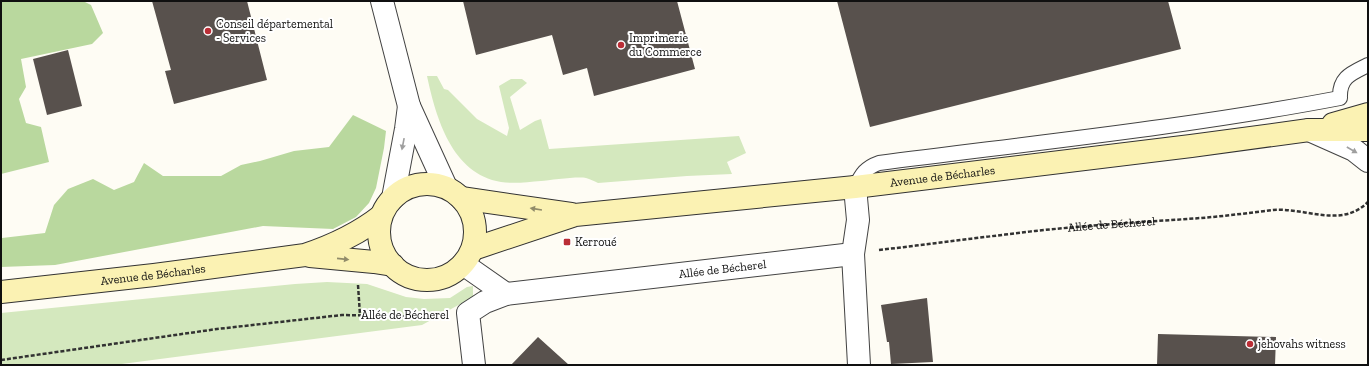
<svg xmlns="http://www.w3.org/2000/svg" width="1369" height="366" font-family="'Zilla Slab',serif">
  <style>
    .green { fill: #d4e8be }
    .forest { fill: #b9d89e }
    .building { fill: #58514d }
    .lines { fill: none; stroke-linecap: round; stroke-linejoin: round }
    .service-casing { stroke: #434343; stroke-width: 16 }
    .minor-casing { stroke: #434343; stroke-width: 24 }
    .secondary-casing { stroke: #323232; stroke-width: 24 }
    .path { stroke: #323232; stroke-width: 2.5; stroke-dasharray: 4 2; stroke-linecap: butt }
    .service { stroke: #fff; stroke-width: 14 }
    .minor { stroke: #fff; stroke-width: 22 }
    .secondary { stroke: #fbf2b3; stroke-width: 22 }
    .oneway { fill: #9f9f9f }
    .oneway2 { fill: #918c6a }
    .poi-dot { fill: #ba2e36; stroke: #fff; stroke-width: 1.5 }
    .labels { text-anchor: middle; dominant-baseline: central; stroke-width: 4; stroke-linejoin: round; paint-order: stroke }
    .poi-label { font-size: 12px; fill: #101010; stroke: #fff; text-anchor: start }
    .street-label { font-size: 12px; fill: #101010; stroke: #fff }
  </style>
  <rect width="100%" height="100%" fill="#fefcf4"/>
  <path class="green" d="M427,76H437L444,89L448,90L477,119L507,136L509,128L499,86L511,79H522L527,83L510,97L520,130L535,121L541,119L549,149L739,136L746,153L727,162L732,174L687,176L598,183C594,181 590,179 586,178C579,176 550,180 541,181C528,182 514,184 501,182C452,174 436,118 427,76Z
    M327,282L367,284L406,297L424,299L450,298L467,287L473,286V297L422,325L114,365H1V313L295,284Z"/>
  <path class="forest" d="M1,1H83L91,5L103,33L92,44L21,59L26,87L19,99L26,123L41,127L49,162L1,174Z
    M353,115L386,131L384,148L376,188L369,203L356,217L333,229L263,226L55,265L1,267V236L2,238L45,233L54,205L68,189L93,179L114,190L134,182L144,163L163,176H221L241,165L260,161L294,151L329,147Z"/>
  <path class="building" d="M152,1H247L267,80L174,104L165,71L171,70Z
    M463,1H677L695,69L594,96L587,68L563,75L552,35L476,55Z
    M837,1H1168L1181,49L870,127Z
    M68,50L82,106L47,115L33,59Z
    M927,298L933,362L891,364L889,342H887L881,305Z
    M1158,334L1276,337L1275,365H1157Z
    M538,337L569,365H511Z"/>
  <g class="lines">
    <defs>
      <path id="service" d="M855,187C862,174 865,168 879,163C1033,143 1188,127 1340,98C1339,77 1352,73 1368,65"/>
      <g id="minor">
        <path d="M382,1L409,106L446,187"/>
        <path d="M1309,130L1354,150L1368,161"/>
        <path d="M855,187L858,220L853,254L859,365"/>
        <path d="M393,198L406,129L409,106"/>
        <path d="M463,264L506,294"/>
        <path id="s2" d="M474,365L468,313L485,302L506,294L853,254"/>
      </g>
      <g id="secondary">
        <path d="M1333,124L1368,114"/>
        <circle cx="427" cy="232" r="48"/>
        <path d="M461,198L571,214"/>
        <path id="s3" d="M473,249L575,215L855,187L1191,146L1309,130H1368"/>
        <path d="M310,256L374,262L393,265"/>
        <path id="s4" d="M1,292L154,275L305,255C332,246 358,234 381,216"/>
      </g>
    </defs>
    <use href="#service" class="service-casing"/>
    <use href="#minor" class="minor-casing"/>
    <use href="#secondary" class="secondary-casing"/>
    <g class="path">
      <path id="s1" d="M879,250C931,244 983,237 1035,231C1090,225 1145,222 1201,218C1225,216 1249,213 1273,210C1305,207 1341,229 1368,202"/>
      <path d="M358,285L360,315"/>
      <path d="M1,360L217,329L342,315L429,317L444,316"/>
    </g>
    <use href="#service" class="service"/>
    <use href="#minor" class="minor"/>
    <use href="#secondary" class="secondary"/>
  </g>
  <defs><path id="oneway-solid" d="M-6-.8H1V-3.2L6.5 0L1 3.2V.8H-6Z"/></defs>
  <g class="oneway">
    <use href="#oneway-solid" transform="translate(403 144) rotate(101)"/>
    <use href="#oneway-solid" transform="translate(1352 150) rotate(30)"/>
  </g>
  <g class="oneway2">
    <use href="#oneway-solid" transform="translate(536 209) rotate(-171)"/>
    <use href="#oneway-solid" transform="translate(343 259) rotate(6)"/>
  </g>
  <g class="poi-dot">
    <circle cx="208" cy="31" r="4"/>
    <circle cx="621" cy="45" r="4"/>
    <rect x="563" y="238" width="8" height="8" rx="2"/>
    <circle cx="1250" cy="344" r="4"/>
  </g>
  <g class="labels">
    <g class="poi-label">
      <text x="216" y="24">Conseil départemental<tspan x="216" dy="14">- Services</tspan></text>
      <text x="629" y="38">Imprimerie<tspan x="629" dy="14">du Commerce</tspan></text>
      <text x="575" y="242">Kerroué</text>
      <text x="1258" y="344">jehovahs witness</text>
    </g>
    <g class="street-label">
      <text stroke="none"><textPath href="#s3" startOffset="477">Avenue de Bécharles</textPath></text>
      <text stroke="none"><textPath href="#s1" startOffset="234">Allée de Bécherel</textPath></text>
      <text stroke="none"><textPath href="#s2" startOffset="313">Allée de Bécherel</textPath></text>
      <text stroke="none"><textPath href="#s4" startOffset="153">Avenue de Bécharles</textPath></text>
      <text x="405" y="315">Allée de Bécherel</text>
    </g>
  </g>
  <rect width="1369" height="366" fill="none" stroke="#101010" stroke-width="4"/>
</svg>
